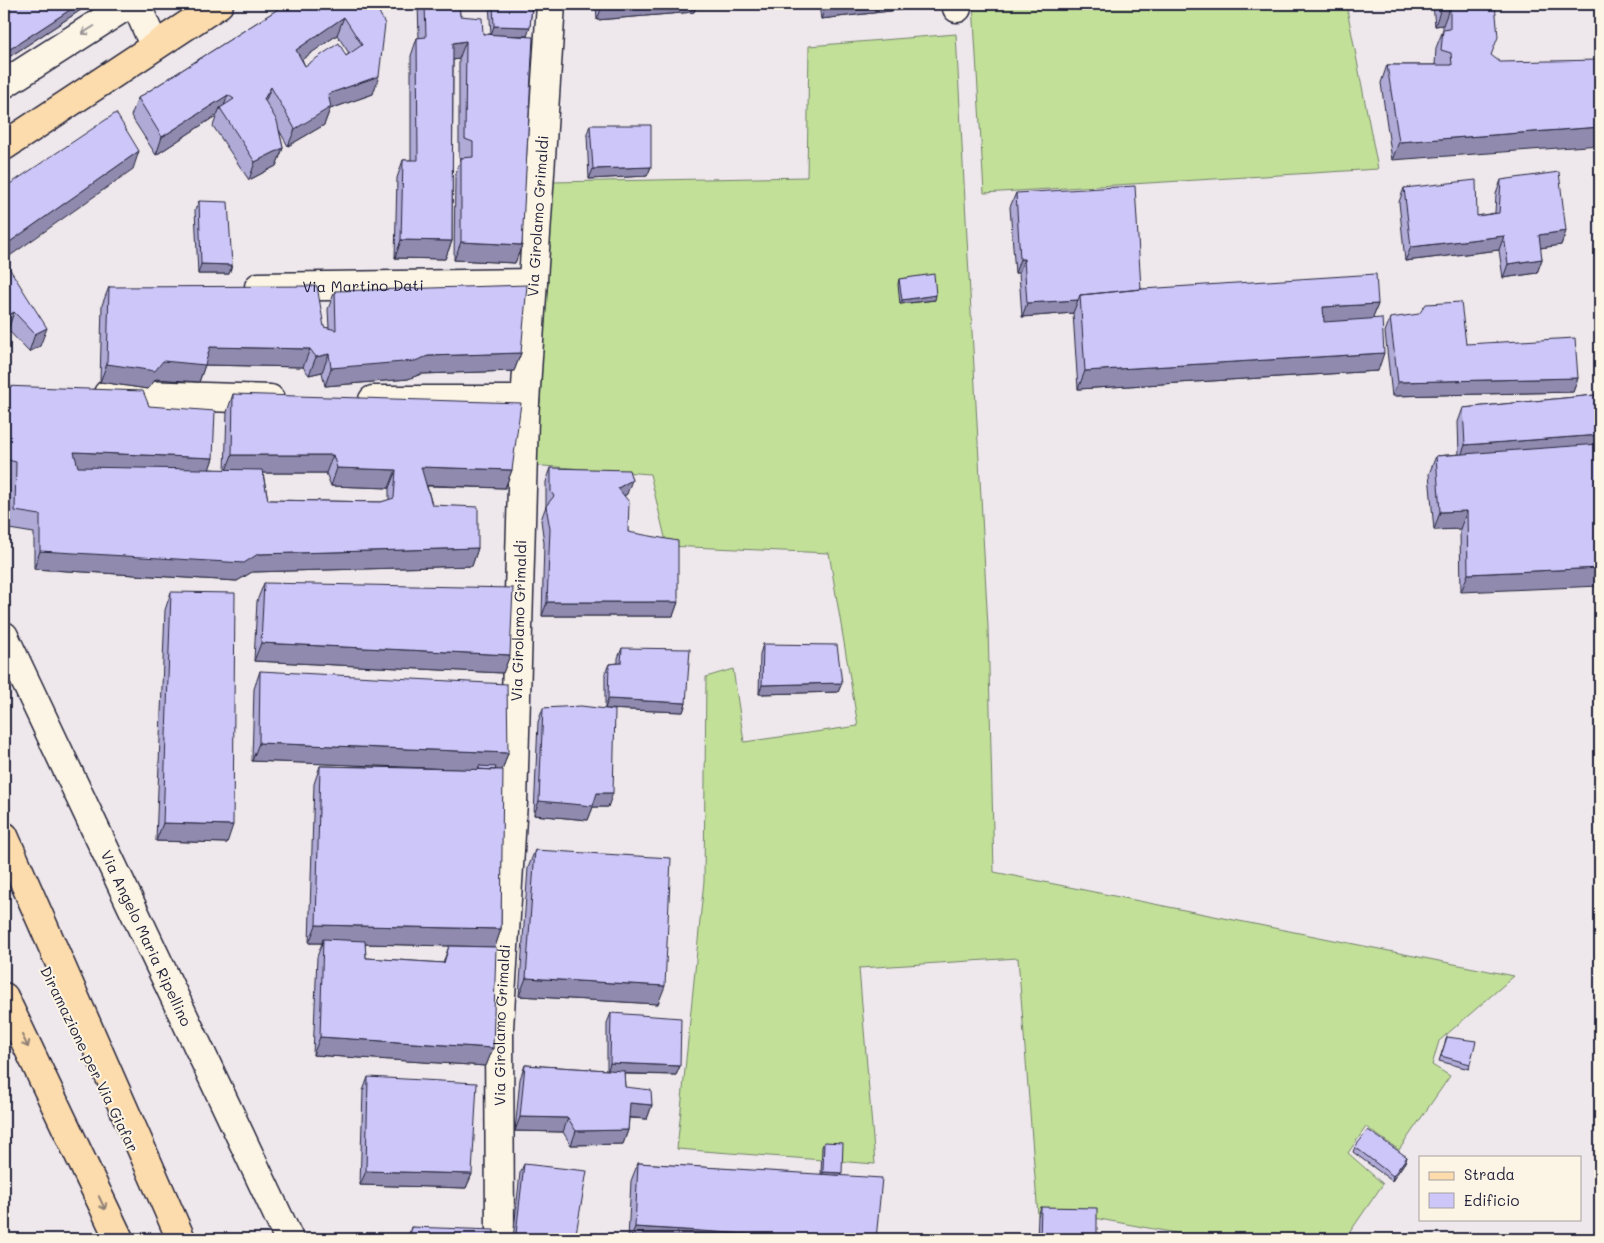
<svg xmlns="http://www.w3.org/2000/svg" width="1604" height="1243" font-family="Mali,sans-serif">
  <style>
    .grass { fill: #c2e098; stroke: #72816a }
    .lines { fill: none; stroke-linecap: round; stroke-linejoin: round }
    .minor-casing { stroke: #22223b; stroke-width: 31 }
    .major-casing { stroke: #22223b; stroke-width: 31 }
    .highway-casing { stroke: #22223b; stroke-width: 31 }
    .minor { stroke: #fcf5e5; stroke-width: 28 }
    .major { stroke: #fcdcac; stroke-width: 28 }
    .highway { stroke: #fcdcac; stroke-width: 28 }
    .wall { fill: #b0abd6; stroke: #22223b; fill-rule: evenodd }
    .shaded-wall { fill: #908bae; stroke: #22223b }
    .building { fill: #cdc7f9; stroke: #22223b; fill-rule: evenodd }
    .oneway { stroke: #9a9698 }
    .oneway2 { stroke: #8f7f74 }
    .labels { text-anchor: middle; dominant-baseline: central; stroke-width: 4; stroke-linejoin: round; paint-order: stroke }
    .street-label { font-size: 15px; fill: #22223b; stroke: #fcf5e5 }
  </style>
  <rect width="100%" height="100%" fill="#eee7eb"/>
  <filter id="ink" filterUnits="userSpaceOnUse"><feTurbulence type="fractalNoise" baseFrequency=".02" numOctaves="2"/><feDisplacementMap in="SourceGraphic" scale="10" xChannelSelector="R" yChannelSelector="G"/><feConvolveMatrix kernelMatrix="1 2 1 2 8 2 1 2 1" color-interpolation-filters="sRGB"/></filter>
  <g filter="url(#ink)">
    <path class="grass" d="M973,4H1346L1378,169L984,193Z
      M956,34L988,627L994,872L1514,976L1439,1041L1432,1065L1450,1076L1399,1150L1366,1127L1348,1153L1383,1184L1345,1239H1208L1094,1218L1038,1216L1018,958L859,968L875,1164L677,1149L704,881L706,677L733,669L744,742L858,726L829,553L667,546L650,474L530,465L553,182L807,177L809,46Z"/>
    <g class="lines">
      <defs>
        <g id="minor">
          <path d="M136,4L154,45"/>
          <path d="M957,4V8"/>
          <path d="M4,84L129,4"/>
          <path id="s1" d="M259,287L533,283"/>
          <path d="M108,394L270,399"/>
          <path d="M373,400H525"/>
          <path id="s2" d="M4,636L289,1239"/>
          <path id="s3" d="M500,1239L499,1028L513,802L524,418L551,4"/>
        </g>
        <path id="major" d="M4,146L219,4"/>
        <path id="highway" d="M4,836L181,1239
          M4,997L119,1239"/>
      </defs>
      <use href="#minor" class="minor-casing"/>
      <use href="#major" class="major-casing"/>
      <use href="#highway" class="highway-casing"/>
      <use href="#minor" class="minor"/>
      <use href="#major" class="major"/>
      <use href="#highway" class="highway"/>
    </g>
    <path class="wall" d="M4,4H90L6,59L4,54Z
      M286,4L378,10L373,94L330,109L324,125L288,146L279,130L283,148L276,166L249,180L213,126L217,115L156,155L131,116L138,98ZM337,35L349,53L346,56L305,66L302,59Z
      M418,4H459L460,16L483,34H491L489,4H532L530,27L527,36L522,245L515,263L454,260L455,176L461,158H462L459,157V59L453,60L452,241L445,259L395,258L397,178L403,160H411V56L417,38H419Z
      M596,4H697L694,12L597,20Z
      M819,4H942V5L821,19Z
      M1433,4H1495L1392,160L1381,83L1387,65H1435L1436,48L1443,30V25L1435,26Z
      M590,125L651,167L647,176L589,179L587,134Z
      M1501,180L1566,231L1561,245L1540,248L1542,259L1537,273L1503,278L1499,250L1405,261L1399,202L1404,188L1477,216L1495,213L1496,194Z
      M1016,193L1141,289L1378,304L1372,319L1378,371L1078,389L1073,313L1022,317L1019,273H1015L1010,207Z
      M199,201L232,265L229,274H198L195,210Z
      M4,260L40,346L29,352L8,330L4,332Z
      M899,279L935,300L900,304L898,284Z
      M109,287L329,328L328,309L335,291L521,353L514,371L421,374L408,379L325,386L322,372L309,375L303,367L205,365L199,382L156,379L148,389L100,382L102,305Z
      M1390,318L1466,344L1578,378L1573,392L1392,396L1385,332Z
      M4,386L149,406L213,458L209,469L225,470L227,412L233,394L512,470L505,488L427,486L432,505L478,548L472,566L252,572L237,581L34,569V533L9,529V480L4,479ZM263,473H326L331,486L389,488V500L381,502L268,500Z
      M1595,395L1461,592L1460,529L1434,530L1429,474L1436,456L1459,454L1458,422L1463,408Z
      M551,468L627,494L624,496L628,532L678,602L673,616H542L544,543L541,520L546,506V482Z
      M264,583L510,655L503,673L254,661L257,601Z
      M171,592L227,843L156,841L165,610Z
      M763,644L842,683L838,692L759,694L760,654Z
      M622,648L686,703L683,712L606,709L608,807H593L588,820L534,815L538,722L543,708L605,709V673L609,664L618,663V658Z
      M260,671L508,753L502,770L501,929L495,947L365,944L366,958L443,963L449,946L493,1048L486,1066L313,1055L317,957L322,943H309L314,784L320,766L463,769L252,761L254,689Z
      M535,850L658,1004L519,996L528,868Z
      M611,1013L680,1066L676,1075L624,1074L625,1087L652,1105L647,1119L629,1118L628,1130L623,1144L571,1145L563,1132L515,1131L520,1079L525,1065L607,1070V1023Z
      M1447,1037L1470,1064L1469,1069L1439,1061Z
      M368,1077L472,1174L466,1188L360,1185L363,1091Z
      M824,1142L842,1173L841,1176L876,1239H628L631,1181L638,1163L821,1175L822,1147Z
      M1355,1147L1407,1157L1405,1162L1392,1181L1353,1152Z
      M524,1164L575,1239H513L520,1173Z
      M1041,1207L1096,1239H1037L1038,1216Z
      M411,1227L494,1239H407Z"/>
    <path class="shaded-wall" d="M79,4H90L6,59L10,49Z
      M371,4H389L366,17Z
      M632,4H697L694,12L597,20L602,6Z
      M840,4H942V5L821,19L826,5Z
      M1210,4H1241L1209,7Z
      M1450,7L1443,25L1435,26L1441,8Z
      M344,17L337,35L290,68L296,50Z
      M494,26L530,27L527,36L491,35Z
      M466,41L459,59L446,61L453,43Z
      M379,76L373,94L330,109L324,125L288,146L295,129L328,94Z
      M271,87L264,105V99Z
      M228,95L222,111L220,108L217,115L156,155L162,137Z
      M1600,127V145L1392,160L1399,142Z
      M283,148L276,166L249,180L255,162Z
      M139,151L133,169L4,260V246Z
      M651,167L647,176L589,179L593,169Z
      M1566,231L1561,245L1533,249L1539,235Z
      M1504,236L1499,250L1405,261L1411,247Z
      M401,240L452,241L445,259L395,258Z
      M461,242L522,245L515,263L454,260Z
      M1020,259H1024L1019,273H1015Z
      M1542,259L1537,273L1503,278L1508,264Z
      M201,264L232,265L229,274H198Z
      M936,295L935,300L900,304L902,300Z
      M1078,300L1073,313L1022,317L1027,303Z
      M1378,304L1371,322L1316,325L1323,307Z
      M14,312L8,330L4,332V318Z
      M47,328L40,346L29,352L35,334Z
      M210,347L310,349L303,367L205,365L199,382L156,379L148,389L100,382L107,364L163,361Z
      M521,353L514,371L421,374L408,379L325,386L331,368L428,356Z
      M1384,353L1378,371L1078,389L1085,371Z
      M329,354L322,372L309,375L316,357Z
      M1578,378L1573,392L1392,396L1398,382Z
      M1600,435V444L1598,449L1460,459L1465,445Z
      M74,452L213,458L207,476L68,470Z
      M232,455H333L326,473H225Z
      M421,467L512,470L505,488L415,485Z
      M337,468L396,470L389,488L331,486Z
      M632,480L627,494L613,502L618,488Z
      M1467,511L1460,529L1434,530L1440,512Z
      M478,548L472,566L252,572L237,581L34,569L40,551L258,554Z
      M1600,568V586L1461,592L1468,574Z
      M547,602H678L673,616H542Z
      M261,643L510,655L503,673L254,661Z
      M842,683L838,692L759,694L762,685Z
      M608,699L686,703L683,712L605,709Z
      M259,743L508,753L502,771L479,766L478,770L252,761Z
      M597,793H613L608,807H593L588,820L534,815L539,801Z
      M163,823L233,825L227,843L156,841Z
      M316,925L501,929L495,947L323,943V939L322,943H309Z
      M526,978L665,986L658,1004L519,996Z
      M320,1037L493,1048L486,1066L313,1055Z
      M610,1063L680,1066L676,1075L607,1073Z
      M630,1103L652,1105L647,1119L624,1117Z
      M520,1117L568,1118L563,1132L515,1131Z
      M628,1130L623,1144L571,1145L576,1131Z
      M1407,1157L1405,1162L1392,1181L1393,1176Z
      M366,1171L472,1174L466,1188L360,1185Z
      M823,1172L842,1173L840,1178L821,1177Z
      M635,1227L829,1239H630Z
      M516,1234L564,1239H515Z
      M1079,1237L1097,1238L1096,1239H1078Z"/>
    <path class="building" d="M4,4H79L10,49L4,39Z
      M286,4H375L385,24L379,76L328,94L331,107L295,129L271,87L264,99L277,121L283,148L255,162L220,108L234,99L228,95L162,137L138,98ZM344,17L362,45L346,56L339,43L305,66L296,50Z
      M425,4H459L460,16L482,18L483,34L533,37L522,245L461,242V158L473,157V142L465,139L466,41L453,43L452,241L401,240L403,160H418L417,38L426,37Z
      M493,4H532L530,27L494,26Z
      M602,4H632L602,6Z
      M826,4H840L826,5Z
      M1441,4H1495L1498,37L1491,55L1500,62L1600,60V127L1399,142L1387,65H1452L1451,53L1441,50L1443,30L1450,29V7L1441,8Z
      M116,113L139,151L4,246V188Z
      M590,125H651V167L593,169Z
      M1559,172L1566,231L1539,235L1542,259L1508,264L1504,236L1411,247L1404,188L1476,180L1477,216L1499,213L1501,180Z
      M1135,186L1141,289L1080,295L1078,300L1027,303L1024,259H1020L1016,193Z
      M199,201L228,202L232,265L201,264Z
      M4,260L47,328L35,334L14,312L4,318Z
      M934,274L936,295L902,300L899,279Z
      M1376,274L1378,304L1323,307L1324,322L1382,318L1384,353L1085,371L1080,295L1143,289Z
      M527,285L521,353L428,356L415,361L331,368L329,354L316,357L310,349L210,347L205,365L163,361L155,371L107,364L109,287L317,286L324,327L336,330L335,291Z
      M1461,302L1466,344L1575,338L1578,378L1398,382L1390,318L1419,314L1426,304Z
      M4,386L143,391L149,406L215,411L213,458L74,452L78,467L262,470L268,500L381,502L394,498L396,470L337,468L333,455H232L233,394L521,403L512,470L421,467L432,505L478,507V548L258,554L244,563L40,551V515L15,511L16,462L4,459Z
      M1595,395L1600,420V435L1465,445L1463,408Z
      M1600,444V568L1468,574L1467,511L1440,512L1436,456Z
      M551,468L629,470L632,480L618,488L629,502L628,532L678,541V602H547L550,529L546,506L554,496L551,492Z
      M264,583L513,588L510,655L261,643Z
      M171,592L235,593L233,825L163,823Z
      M763,644L837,645L842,683L762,685Z
      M622,648L690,649L686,703L608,699L609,664L621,663Z
      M260,671L507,684L508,753L259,743Z
      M581,706L615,710L613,793H597L593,806L539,801L543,708Z
      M320,766L503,770L501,929L316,925Z
      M479,766L496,767L495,770L479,769Z
      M535,850L671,858L665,986L526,978Z
      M323,939L365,941L366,958L444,963L449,946L496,947L493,1048L320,1037Z
      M611,1013L681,1018L680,1066L610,1063Z
      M1447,1037L1476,1041L1470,1064L1441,1056Z
      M525,1065L624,1071L625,1087L651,1090L652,1105L630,1103L628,1130L576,1131L568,1118L520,1117Z
      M368,1077L477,1083L472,1174L366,1171Z
      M1368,1130L1407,1157L1393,1176L1355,1147Z
      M824,1142L843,1143L842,1173L823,1172Z
      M638,1163L882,1178L876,1239H829L635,1227Z
      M524,1164L587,1171L575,1239H564L516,1234Z
      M1041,1207L1097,1208V1238L1079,1237V1239H1040Z
      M411,1227L494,1230V1239H411Z"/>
    <defs><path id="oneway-shaft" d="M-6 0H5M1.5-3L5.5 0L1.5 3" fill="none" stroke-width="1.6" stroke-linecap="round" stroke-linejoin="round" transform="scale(1.25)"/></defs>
    <use class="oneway" href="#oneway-shaft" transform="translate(88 30) rotate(148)"/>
    <g class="oneway2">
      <use href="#oneway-shaft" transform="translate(25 1041) rotate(64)"/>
      <use href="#oneway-shaft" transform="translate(102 1203) rotate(65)"/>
    </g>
  </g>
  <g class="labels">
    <g class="street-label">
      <text stroke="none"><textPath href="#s3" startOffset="1024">Via Girolamo Grimaldi</textPath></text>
      <text stroke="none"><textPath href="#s1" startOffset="104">Via Martino Dati</textPath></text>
      <text stroke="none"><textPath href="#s3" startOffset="619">Via Girolamo Grimaldi</textPath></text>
      <text stroke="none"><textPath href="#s2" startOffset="334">Via Angelo Maria Ripellino</textPath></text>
      <text stroke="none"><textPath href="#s3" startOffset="214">Via Girolamo Grimaldi</textPath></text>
      <text transform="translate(90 1059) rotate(64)">Diramazione per Via Giafar</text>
    </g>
  </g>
  <rect width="1604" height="1243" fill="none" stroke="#fcf5e5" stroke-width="20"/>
  <rect x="10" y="10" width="1584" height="1223" fill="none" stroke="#22223b" stroke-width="2" filter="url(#ink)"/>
  <rect x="1419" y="1156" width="162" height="65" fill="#fcf5e5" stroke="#a5a1a1"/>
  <rect x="1429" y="1172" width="25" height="8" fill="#fcdcac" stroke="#a5a1a1"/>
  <text x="1464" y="1180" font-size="15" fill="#22223b">Strada</text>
  <rect x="1429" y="1193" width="25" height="15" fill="#cdc7f9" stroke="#a5a1a1"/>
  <text x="1464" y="1206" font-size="15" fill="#22223b">Edificio</text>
</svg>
